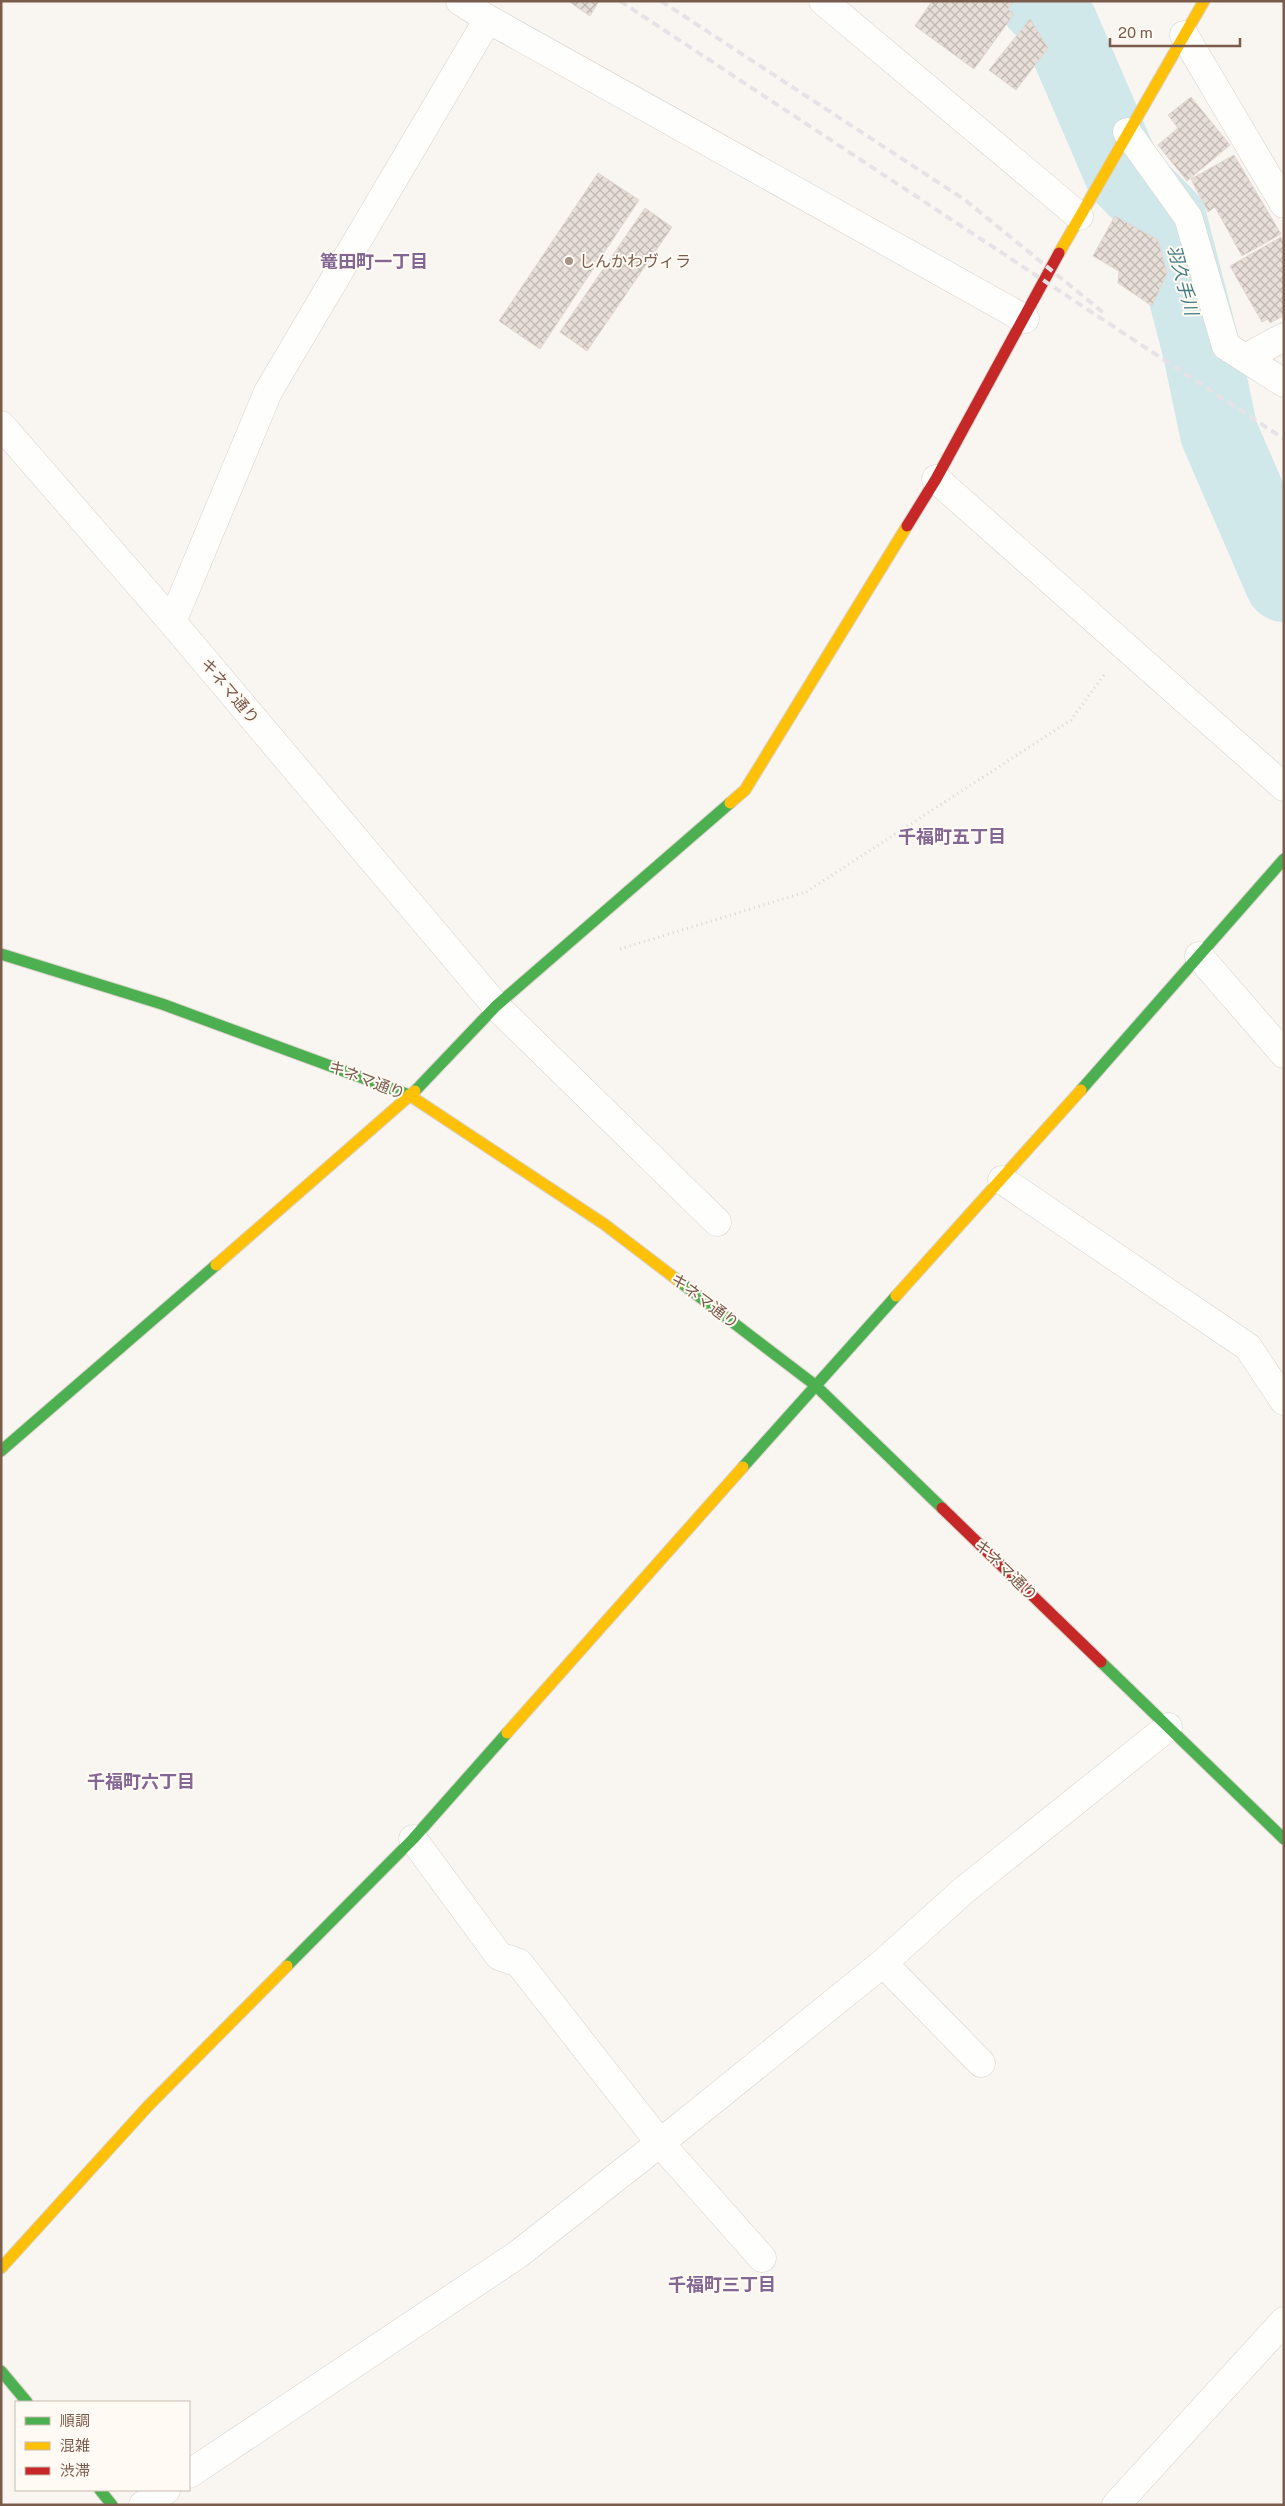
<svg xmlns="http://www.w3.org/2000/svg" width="1285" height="2506" font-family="'Public Sans','Noto Sans JP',sans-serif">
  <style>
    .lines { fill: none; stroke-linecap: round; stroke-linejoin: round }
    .river { stroke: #d0e8ea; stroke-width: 78 }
    .building { fill: url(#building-cross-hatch); stroke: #e2d8d2 }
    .street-casing { stroke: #d7d1cb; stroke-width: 29 }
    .fast-casing { stroke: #d9d2cb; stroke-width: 13 }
    .slow-casing { stroke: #d9d2cb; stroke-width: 13 }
    .jam-casing { stroke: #d9d2cb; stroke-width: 13 }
    .path { stroke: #dcd5d0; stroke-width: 3; stroke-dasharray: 1 4; stroke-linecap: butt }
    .street { stroke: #fefefd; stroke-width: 28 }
    .fast { stroke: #4caf50; stroke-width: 11 }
    .slow { stroke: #ffc107; stroke-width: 11 }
    .jam { stroke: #c62828; stroke-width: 11 }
    .rail { stroke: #e6e3e7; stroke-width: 4; stroke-dasharray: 8 5; stroke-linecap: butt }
    .poi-dot { fill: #a69286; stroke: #fffaf3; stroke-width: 2 }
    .labels { text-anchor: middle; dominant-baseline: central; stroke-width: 4; stroke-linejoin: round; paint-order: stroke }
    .poi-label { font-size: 16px; fill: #7a5c4d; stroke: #fffaf3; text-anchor: start }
    .street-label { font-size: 16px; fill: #7a5c4d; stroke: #fffaf3 }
    .neighbourhood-label { font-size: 18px; font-weight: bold; fill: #846695; stroke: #fffaf3 }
    .water-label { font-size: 18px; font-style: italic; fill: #437c86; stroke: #fffaf3 }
  </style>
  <defs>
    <pattern id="building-cross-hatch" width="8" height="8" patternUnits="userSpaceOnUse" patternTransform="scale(1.25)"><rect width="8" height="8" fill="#e6ded7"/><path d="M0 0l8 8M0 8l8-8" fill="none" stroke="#bfb7b1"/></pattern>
  </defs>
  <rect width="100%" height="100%" fill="#f9f5f0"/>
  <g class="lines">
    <path class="river" d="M1037,1L1059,24L1124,175L1168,220L1202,352L1219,433L1284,583"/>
  </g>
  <path class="building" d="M568,1H599L590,16Z
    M932,1H1014L1008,9L1014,14L974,69L915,26Z
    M1030,19L1048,48L1016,90L989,70Z
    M1191,97L1230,145L1187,181L1158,145L1178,128L1168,115Z
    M1234,155L1281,234L1242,256L1215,207L1208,212L1191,179Z
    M598,173L639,200L540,349L499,321Z
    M645,208L672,227L587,351L560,332Z
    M1115,216L1158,240L1167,273L1152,306L1118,283L1119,271L1093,256Z
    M1281,237L1284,243V318L1283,316L1270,323L1268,319L1262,322L1230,266Z"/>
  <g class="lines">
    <defs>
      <path id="street" d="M460,1L488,19L1025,319
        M823,1L1079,216
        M1184,35L1284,204
        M1127,132L1188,217L1226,346L1284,383
        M1245,358L1284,337
        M1,425L172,622L496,1006L717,1222
        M936,479L1284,787
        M172,622L268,392L488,19
        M1199,956L1284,1054
        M1002,1180L1248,1347L1284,1401
        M413,1839L499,1956L519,1963L660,2143L762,2258
        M883,1963L981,2063
        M189,2474L517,2255L660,2143L883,1963L963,1891L1168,1727
        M143,2505L166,2490
        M1116,2505L1284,2321"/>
      <path id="fast" d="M1,954L162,1004L409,1095
        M1081,1090L1284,859
        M415,1091L496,1006L730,803
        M680,1282L815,1385L942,1508
        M1,1451L216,1265
        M743,1467L896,1296
        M1101,1662L1284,1839
        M287,1966L413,1839L507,1733
        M1,2371L27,2402
        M100,2490L112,2505"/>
      <path id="slow" d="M1059,253L1204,1
        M730,803L745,790L907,526
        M409,1095L604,1224L680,1282
        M216,1265L415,1091
        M896,1296L1081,1090
        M507,1733L743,1467
        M1,2268L149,2105L287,1966"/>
      <path id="jam" d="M907,526L936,479L1059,253
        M942,1508L1101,1662"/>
    </defs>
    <use href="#street" class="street-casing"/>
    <use href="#fast" class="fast-casing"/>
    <use href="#slow" class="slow-casing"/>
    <use href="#jam" class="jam-casing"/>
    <path class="path" d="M620,949L806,892L1071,720L1104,675"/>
    <use href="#street" class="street"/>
    <use href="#fast" class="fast"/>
    <use href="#slow" class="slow"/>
    <use href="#jam" class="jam"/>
    <path class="rail" d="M620,1L1284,439
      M661,1L965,200L1105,314"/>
  </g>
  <circle class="poi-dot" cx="569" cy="261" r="5"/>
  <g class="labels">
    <g class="poi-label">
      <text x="579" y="261">しんかわヴィラ</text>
    </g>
    <g class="street-label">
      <text transform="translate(230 691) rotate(50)">キネマ通り</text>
      <text transform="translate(367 1080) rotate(21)">キネマ通り</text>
      <text transform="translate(705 1301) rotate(37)">キネマ通り</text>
      <text transform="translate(1006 1570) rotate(44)">キネマ通り</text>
    </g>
    <g class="neighbourhood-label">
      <text x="374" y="261">篭田町一丁目</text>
      <text x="952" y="836">千福町五丁目</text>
      <text x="141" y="1781">千福町六丁目</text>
      <text x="722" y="2284">千福町三丁目</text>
    </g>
    <g class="water-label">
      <text transform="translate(1183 280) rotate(75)">羽久手川</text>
    </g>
  </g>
  <rect width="1285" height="2506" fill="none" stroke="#7a5c4d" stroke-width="5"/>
  <rect x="15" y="2401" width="175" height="90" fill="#fffaf3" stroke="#cabbb1"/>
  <rect x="25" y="2417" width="25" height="8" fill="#4caf50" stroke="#cabbb1"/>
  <text x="60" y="2426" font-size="15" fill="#7a5c4d">順調</text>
  <rect x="25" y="2442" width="25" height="8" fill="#ffc107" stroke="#cabbb1"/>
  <text x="60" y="2451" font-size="15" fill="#7a5c4d">混雑</text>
  <rect x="25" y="2467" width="25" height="8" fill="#c62828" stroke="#cabbb1"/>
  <text x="60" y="2476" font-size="15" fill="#7a5c4d">渋滞</text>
  <path d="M1110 38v8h130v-8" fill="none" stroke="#7a5c4d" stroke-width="2.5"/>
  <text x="1118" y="38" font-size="15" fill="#7a5c4d" stroke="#fffaf3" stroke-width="4" paint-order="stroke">20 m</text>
</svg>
